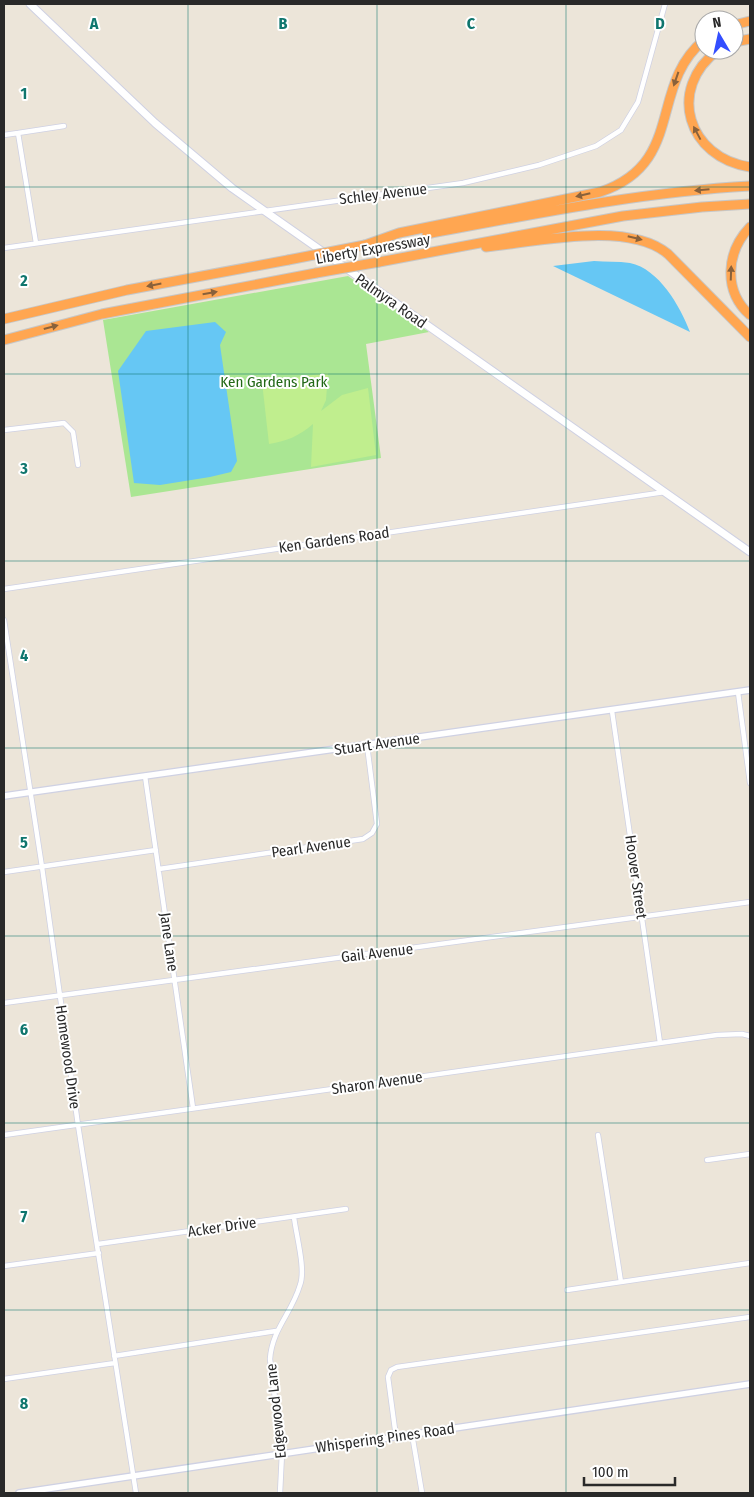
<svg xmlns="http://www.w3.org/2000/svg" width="754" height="1497" font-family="'Fira Sans Condensed',sans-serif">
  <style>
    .green { fill: #aae693 }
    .pitch { fill: #c0ee8e }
    .water { fill: #66c7f4 }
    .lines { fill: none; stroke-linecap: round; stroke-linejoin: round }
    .minor-casing { stroke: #cfd1e3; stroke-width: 6 }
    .tertiary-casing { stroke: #cfd1e3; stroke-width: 8 }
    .secondary-casing { stroke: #cfd1e3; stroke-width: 9 }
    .motorway-casing { stroke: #c7c7c7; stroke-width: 11 }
    .minor { stroke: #fff; stroke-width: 4.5 }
    .tertiary { stroke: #fff; stroke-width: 5.5 }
    .secondary { stroke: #fff; stroke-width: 7 }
    .motorway { stroke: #ffa651; stroke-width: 9 }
    .motorway-bridge-casing { stroke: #c7c7c7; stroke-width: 11; stroke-linecap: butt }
    .motorway-bridge { stroke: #ffa651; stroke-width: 9 }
    .oneway { fill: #89613b }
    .grid { fill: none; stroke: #0f766e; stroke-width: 1; stroke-opacity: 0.55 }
    .labels { text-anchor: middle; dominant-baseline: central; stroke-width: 4; stroke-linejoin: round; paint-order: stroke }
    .street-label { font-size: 15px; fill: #292929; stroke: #fff }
    .park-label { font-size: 15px; fill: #226816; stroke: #fff }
    .grid-label { font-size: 16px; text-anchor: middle; font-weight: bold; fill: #0f766e; stroke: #fff; stroke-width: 4; stroke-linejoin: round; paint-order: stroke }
  </style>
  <rect width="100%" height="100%" fill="#ece5d9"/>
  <path class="green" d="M348,276L429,332L366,344L381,458L131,497L103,320Z"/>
  <path class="pitch" d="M328,373L326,400L321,411L342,395L368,388L376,455L311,467L313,424C299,436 287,441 269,444L262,382Z"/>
  <path class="water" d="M594,261C606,262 618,261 630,263C659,269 680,306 690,332L553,266Z
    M215,322L226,332L220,345L237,461L231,472L210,477L160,485L134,483L118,371L146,331Z"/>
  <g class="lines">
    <defs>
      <path id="minor" d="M18,133L64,126
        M4,135L18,133L36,243
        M4,248L463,183L539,165L596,146L621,130L638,102L665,4
        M4,430L64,423L73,432L78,465
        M4,589L665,492
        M4,620L42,867L78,1125L136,1493
        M738,692L750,783
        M612,711L660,1043
        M145,776L193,1108
        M159,869L363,839L372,833L377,824L367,745
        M4,872L156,850
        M4,1003L750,902
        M4,1135L717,1035L742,1034L750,1036
        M598,1135L621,1282
        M707,1160L750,1154
        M98,1244L346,1209
        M4,1266L99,1253
        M567,1290L750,1263
        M114,1356L276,1331
        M4,1379L115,1363
        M412,1434L422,1493
        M396,1437L388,1377L391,1370L397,1367L750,1317
        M280,1493L282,1453L270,1359C272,1329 292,1313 300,1285C306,1269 296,1235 294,1217"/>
      <path id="tertiary" d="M4,796L750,690
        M19,1493L750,1384"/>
      <path id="secondary" d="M30,4L155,123L232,188L750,552"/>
      <path id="motorway" d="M734,25L750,21
        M734,42L750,39
        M718,50C666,89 688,158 750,167
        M750,227C726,252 723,291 750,315
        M427,234C534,214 641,192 750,186
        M365,245L399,233L600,192C686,163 648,86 704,40
        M486,247C535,242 629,220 668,254L750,337
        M379,262L623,216L702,207L750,204
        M4,319L127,290L288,260
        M4,340L102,314L316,273"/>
    </defs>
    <use href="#minor" class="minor-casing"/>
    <use href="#tertiary" class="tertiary-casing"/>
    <use href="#secondary" class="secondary-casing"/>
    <use href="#motorway" class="motorway-casing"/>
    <use href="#minor" class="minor"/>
    <use href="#tertiary" class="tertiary"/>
    <use href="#secondary" class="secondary"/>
    <use href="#motorway" class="motorway"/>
    <defs>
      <path id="motorway-bridge" d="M288,260L365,245
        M316,273L379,262"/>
    </defs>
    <use href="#motorway-bridge" class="motorway-bridge-casing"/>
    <use href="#motorway-bridge" class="motorway-bridge"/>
  </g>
  <defs><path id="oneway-solid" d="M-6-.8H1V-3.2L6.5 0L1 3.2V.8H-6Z" transform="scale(1.25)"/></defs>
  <g class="oneway">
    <use href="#oneway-solid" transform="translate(676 79) rotate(109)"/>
    <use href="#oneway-solid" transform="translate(697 133) rotate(-118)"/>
    <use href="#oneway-solid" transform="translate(702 190) rotate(175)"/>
    <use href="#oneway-solid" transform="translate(583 195) rotate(167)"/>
    <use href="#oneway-solid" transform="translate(635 238) rotate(14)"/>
    <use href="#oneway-solid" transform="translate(731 273) rotate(-88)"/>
    <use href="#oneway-solid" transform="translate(154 285) rotate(169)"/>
    <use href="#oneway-solid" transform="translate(210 293) rotate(-10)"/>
    <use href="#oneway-solid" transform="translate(51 327) rotate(-15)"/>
  </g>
  <path class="grid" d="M188,4V1493M377,4V1493M566,4V1493M4,187H750M4,374H750M4,561H750M4,748H750M4,936H750M4,1123H750M4,1310H750"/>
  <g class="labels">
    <g class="street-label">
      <text transform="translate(383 194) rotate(-7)">Schley Avenue</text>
      <text transform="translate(373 249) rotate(-10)">Liberty Expressway</text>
      <text transform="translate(391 301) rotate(35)">Palmyra Road</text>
      <text transform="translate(334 540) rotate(-8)">Ken Gardens Road</text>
      <text transform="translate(377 744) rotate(-8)">Stuart Avenue</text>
      <text transform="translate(311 847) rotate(-8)">Pearl Avenue</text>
      <text transform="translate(636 877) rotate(82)">Hoover Street</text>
      <text transform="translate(169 942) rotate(82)">Jane Lane</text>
      <text transform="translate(377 953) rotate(-7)">Gail Avenue</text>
      <text transform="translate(68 1057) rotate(82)">Homewood Drive</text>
      <text transform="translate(377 1083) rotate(-8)">Sharon Avenue</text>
      <text transform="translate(222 1227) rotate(-8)">Acker Drive</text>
      <text transform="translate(276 1411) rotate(-96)">Edgewood Lane</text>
      <text transform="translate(385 1438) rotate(-8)">Whispering Pines Road</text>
    </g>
    <g class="park-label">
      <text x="274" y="382">Ken Gardens Park</text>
    </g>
  </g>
  <g class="grid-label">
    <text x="94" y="29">A</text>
    <text x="283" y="29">B</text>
    <text x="471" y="29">C</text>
    <text x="660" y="29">D</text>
    <text x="24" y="99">1</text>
    <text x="24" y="286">2</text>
    <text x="24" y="474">3</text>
    <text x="24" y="661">4</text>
    <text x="24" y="848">5</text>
    <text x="24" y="1035">6</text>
    <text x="24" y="1222">7</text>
    <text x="24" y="1409">8</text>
  </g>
  <rect width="754" height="1497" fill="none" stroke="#292929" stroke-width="10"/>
  <g transform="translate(719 35) rotate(351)"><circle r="24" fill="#ffffff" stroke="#a9a9a9"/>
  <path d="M0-4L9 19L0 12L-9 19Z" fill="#334eff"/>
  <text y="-8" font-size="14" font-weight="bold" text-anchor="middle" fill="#292929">N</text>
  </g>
  <path d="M584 1477v8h91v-8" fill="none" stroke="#292929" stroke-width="2.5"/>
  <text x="592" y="1477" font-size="15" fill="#292929" stroke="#ffffff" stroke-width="4" paint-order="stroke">100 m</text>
</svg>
